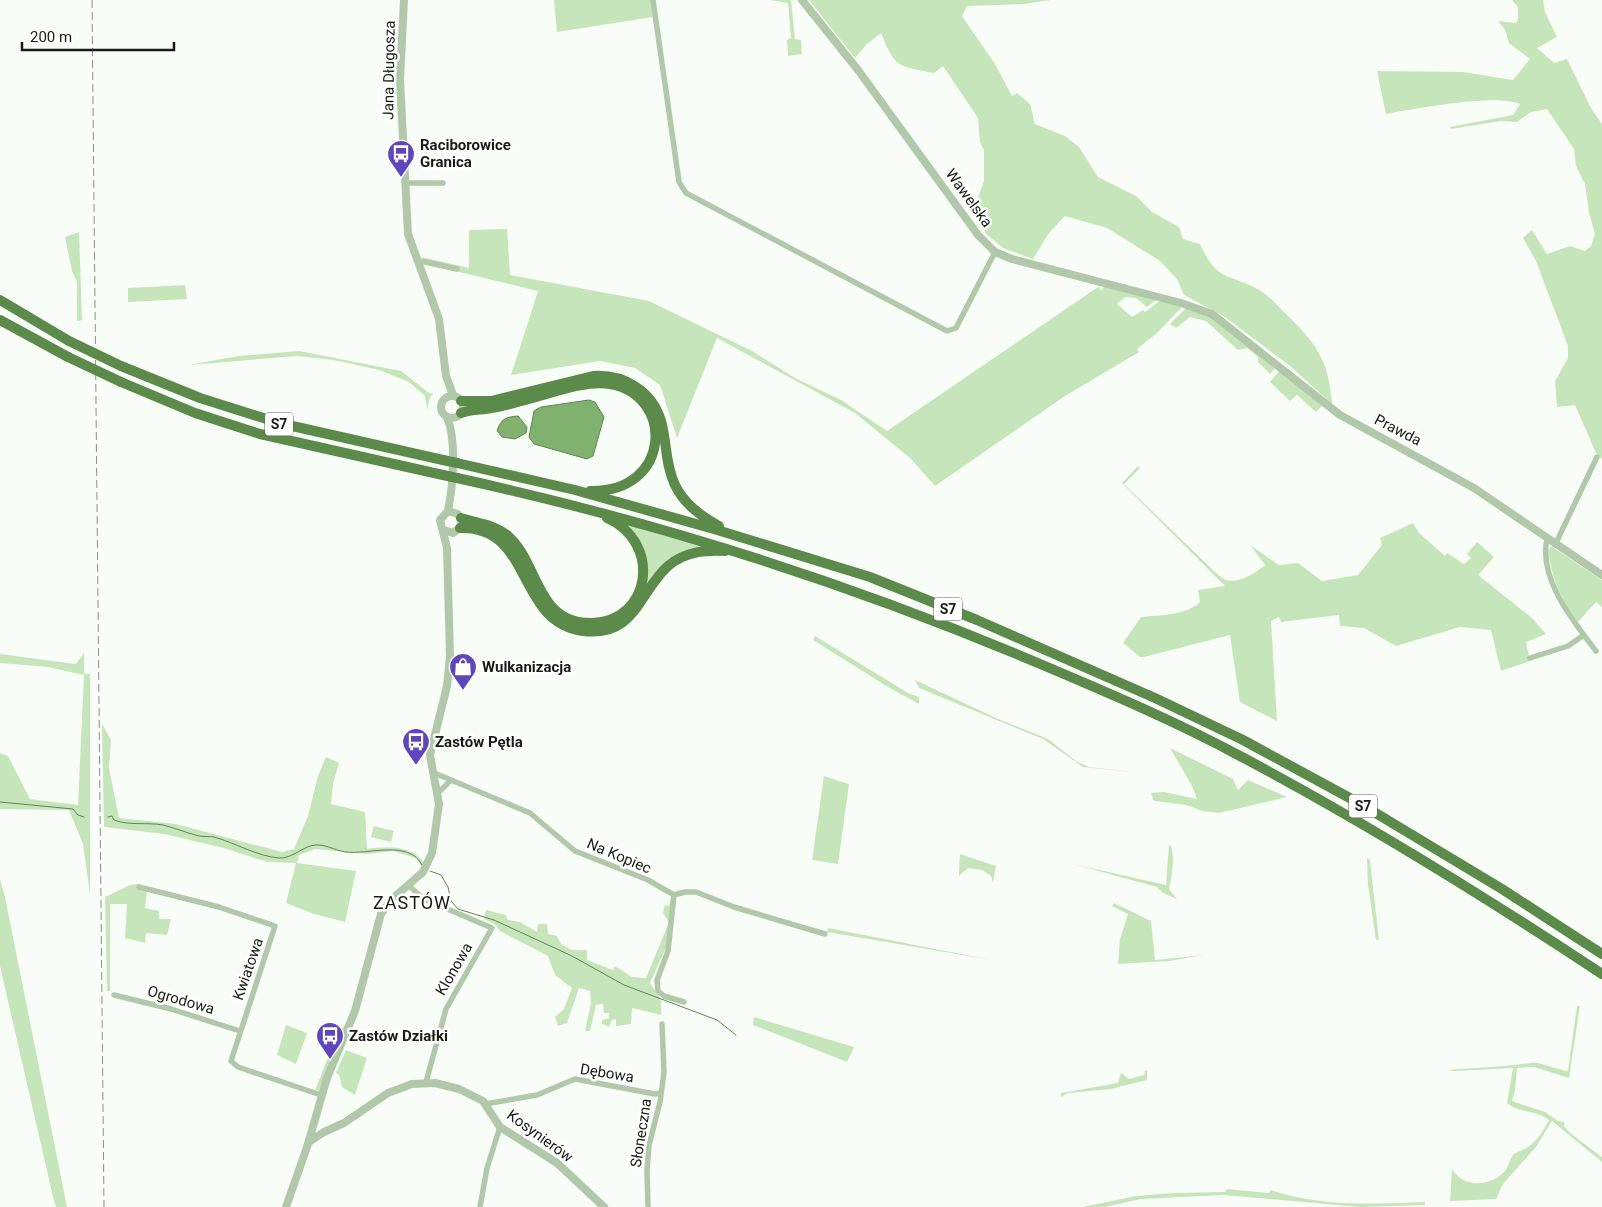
<svg xmlns="http://www.w3.org/2000/svg" width="1602" height="1207" font-family="Roboto,sans-serif">
  <style>
    .green { fill: #c6e5ba }
    .water { fill: #81b16f; stroke: #618553 }
    .lines { fill: none; stroke-linecap: round; stroke-linejoin: round }
    .stream { stroke: #618553; stroke-width: 1 }
    .minor { stroke: #b2c8aa; stroke-width: 5.5 }
    .tertiary { stroke: #b2c8aa; stroke-width: 8 }
    .motorway { stroke: #5c8a4a; stroke-width: 10 }
    .rail { stroke: #898f86; stroke-width: 1; stroke-dasharray: 8 4; stroke-linecap: butt }
    .motorway-bridge { stroke: #5c8a4a; stroke-width: 10 }
    .labels { text-anchor: middle; dominant-baseline: central; stroke-width: 5; stroke-linejoin: round; paint-order: stroke }
    .shield { fill: #fff; stroke: #5b6259; stroke-width: 1 }
    .shield-label { font-size: 14px; font-weight: bold; fill: #151e12 }
    .street-label { font-size: 15px; fill: #151e12; stroke: #fff }
    .poi-label { font-size: 15px; font-weight: bold; fill: #151e12; stroke: #fff; text-anchor: start }
    .quarter-label { font-size: 18px; letter-spacing: 1px; fill: #151e12; stroke: #fff }
  </style>
  <rect width="100%" height="100%" fill="#f9fdf7"/>
  <path class="green" d="M554,0H651L653,17L557,32Z
    M770,0H791L795,39L801,40L802,54L788,56L787,40L791,38L788,3Z
    M809,0H1051L1024,4L967,6L962,16L995,64L1012,96L1017,93L1030,104L1035,124L1065,136L1079,147L1098,177L1136,196L1152,212L1179,227L1183,239L1200,244C1218,284 1229,272 1261,291C1269,296 1277,305 1284,312C1315,342 1329,359 1332,404L1290,366L1225,317L1184,295L1177,279L1160,261L1107,228L1065,216L1049,233L1033,259L1003,248L985,233L977,201L984,181V150L980,142L978,118L943,66L934,73C896,65 896,69 881,33L866,45L855,58Z
    M1512,0H1543L1545,12L1557,37L1537,48L1554,63L1567,59L1591,108L1602,124V459L1596,453L1575,405L1557,407L1555,381L1568,358V346L1536,261L1523,238L1532,230L1547,254L1570,246L1585,251L1591,246L1595,234L1589,213L1585,184L1576,166L1574,149L1547,109L1531,112L1517,122L1501,121L1451,129L1450,127L1513,115L1520,104C1496,93 1414,109 1386,114L1377,71L1463,72L1513,80L1530,59L1509,43L1505,30L1498,21L1515,23L1518,20V7Z
    M507,229L510,275L649,301L752,351L795,378L841,400L887,431L1098,287L1102,291L1104,285L1156,300L1147,307L1136,298L1125,297L1117,304L1132,317L1143,310L1145,312L1161,300L1182,307L1157,333L1137,349L1139,352L1065,396L935,486L910,458L855,413L717,338L677,438L660,385L635,368L600,361L511,375L538,291L426,264L422,257L469,268V230Z
    M79,232L82,320L77,321V282L72,271L65,237Z
    M185,285L187,299L128,302V288Z
    M1186,308L1208,315L1275,369L1270,374L1258,362V357L1247,348L1238,350L1206,321L1190,317L1176,328L1170,324Z
    M299,351L401,371L429,393L434,394L430,397L427,410L425,396L409,382L379,370L334,360L297,356L189,365L238,356Z
    M1279,371L1323,405L1316,412L1297,395L1290,401L1270,382Z
    M1138,466L1140,468L1124,484L1214,571C1218,574 1222,579 1227,580C1238,584 1257,572 1265,565L1250,545L1279,565L1298,563L1322,581L1358,575L1382,545L1380,538L1413,523L1419,533L1445,556L1447,553L1464,564L1471,558L1467,554L1477,542L1494,557L1478,575L1532,618L1546,634L1526,642L1530,661L1501,671L1491,630L1460,627L1396,646L1364,628L1340,626L1339,615L1281,622L1279,617L1271,621L1277,721L1240,702L1230,635L1144,657H1140L1123,643L1141,617C1160,615 1185,616 1200,602L1198,590L1225,586L1122,483Z
    M626,524L694,544L702,547L693,549L643,596C647,565 650,548 626,524Z
    M1551,546L1602,580V607L1596,602L1578,622C1560,597 1553,582 1548,551Z
    M815,636L908,693L919,697V704L888,687L813,640Z
    M84,653V674H90V894L83,844L69,810L0,809V753L8,756L30,799L78,805L84,675L48,667L0,663V654L76,664Z
    M915,680L996,718L1048,739L1076,761L1089,767L1143,773L1083,767L1043,739L919,688Z
    M102,724L111,740L109,768L119,818L176,824L282,852L294,849L308,816L318,776L326,757L339,763L333,784L331,804L365,812L367,849C389,846 410,845 425,863L422,867L416,858L393,851L368,854L315,849L299,855L297,863L356,871L345,922L314,914L286,903L296,863L267,862L224,848L164,834L104,827Z
    M1170,748L1233,779L1238,790L1248,780L1287,797L1219,813L1202,811L1186,805L1154,801L1151,793L1164,792L1197,799L1192,786Z
    M824,776L849,784L838,864L812,860Z
    M374,826L394,831L391,842L371,837Z
    M1169,845L1171,846C1175,861 1172,874 1169,889L1177,899L1163,893L1157,887L1073,864L1166,885Z
    M960,854L996,866L993,883L991,876L982,870L968,868L959,876Z
    M1367,857L1370,861L1379,940H1376L1368,885Z
    M0,879L5,897L67,1207H56L53,1197L0,966Z
    M139,884L147,891L145,908L159,911V919H171L167,935L146,933L145,943L125,938L127,904H110V991H107L105,897L130,885Z
    M671,897L669,941L650,983L661,999V1015L632,1008L631,1024L616,1026V1019L612,1020L609,1027L602,1024V1020L609,1018V1013H604L603,1004L596,1005L590,1031H585L591,1003L590,991L579,988L567,1023L558,1026L555,1017L564,1009L572,988L555,975L548,956L500,931L494,924L484,919L486,910L506,915L508,920L520,922L537,932L538,924H547L548,934L557,936L561,944L572,950H587V960L613,970L615,966L632,977L646,978L669,922L663,913L665,905L669,906Z
    M1114,903L1151,921L1155,960L1204,955L1169,961L1118,964L1120,939L1128,914L1112,906Z
    M828,928L992,960L827,932Z
    M1577,1006H1580L1569,1078L1534,1067L1517,1068L1515,1090L1512,1101L1545,1112L1558,1121L1564,1122V1126L1570,1133L1602,1157V1162L1552,1121L1536,1147L1503,1184L1496,1199L1450,1201L1452,1169C1464,1189 1491,1186 1505,1171C1509,1166 1510,1158 1514,1154C1519,1151 1524,1150 1528,1147C1537,1141 1544,1129 1549,1120C1537,1110 1518,1113 1507,1103L1513,1068L1454,1071L1447,1070C1475,1068 1503,1067 1530,1063C1541,1061 1556,1070 1568,1071Z
    M754,1017L854,1047L847,1062L753,1025Z
    M286,1025L307,1033L296,1064L277,1055Z
    M342,1027L344,1028L319,1091L315,1090L334,1043Z
    M346,1050L367,1058L355,1095L342,1087L339,1075L336,1073Z
    M1145,1070L1147,1071V1080L1111,1089L1068,1093L1061,1097V1093L1118,1083L1121,1073L1129,1079L1144,1075Z
    M1227,1189L1269,1193L1271,1190C1320,1207 1373,1204 1425,1202V1205L1360,1207L1224,1195L1141,1199L1105,1207H1083L1136,1196L1174,1193L1225,1192Z"/>
  <path class="water" d="M589,400L595,402L604,417L593,456L587,459L534,444L529,437L534,411L541,407Z
    M518,416L527,427L526,433L515,439L502,437L497,431C501,419 505,417 518,416Z"/>
  <g class="lines">
    <path class="stream" d="M0,802L73,809L78,815L84,817
      M108,817L112,816L114,820C130,826 146,822 163,825C175,828 187,833 199,836C204,837 210,836 214,837C236,843 256,856 279,858C292,859 303,846 315,845C324,844 335,850 345,852C368,855 409,839 422,865
      M430,871L441,875L448,887L451,901L458,909L494,920L572,956L624,985L717,1020L736,1035"/>
    <path class="minor" d="M653,0L679,182L686,193L947,331L956,328L995,252
      M405,183H443
      M416,260L457,269
      M1547,539C1538,579 1574,622 1596,651
      M1555,545L1597,457
      M1530,658L1568,646L1584,635
      M432,772L530,813L575,851L648,880L674,895L685,892H696L734,907L825,934
      M438,793L451,780
      M408,885L424,899L492,928L446,1009L426,1082
      M139,887L219,907L275,926L231,1061L238,1067L321,1095
      M674,895L668,951L657,980L658,991L664,996L684,1002
      M114,995L171,1009L240,1031
      M485,1104L537,1095L575,1079L655,1094L660,1093
      M480,1207L487,1168L500,1127
      M648,1207L647,1170L649,1145L660,1102L664,1072L662,1024"/>
    <path class="tertiary" d="M404,0L400,80L408,234L439,319L446,376L453,395
      M802,0L858,70L978,235L995,252L1012,259L1181,303L1212,314L1340,415L1474,488L1602,575
      M441 407a11 11 0 1 1 22 0a11 11 0 1 1-22 0Z
      M447,417C457,442 453,485 448,511
      M309,1142L324,1132L344,1123L388,1093L412,1084L435,1083L459,1089L483,1101L500,1127L557,1163L604,1207
      M286,1207L307,1147L327,1078L355,1011L381,914L391,900L423,872L432,853L439,804L430,755L447,686L450,657L447,548L440,520L448,511L458,514L462,522L460,528L453,533L444,530"/>
    <path class="motorway" d="M0,300L69,341
      M0,320L68,357
      M121,366L200,398L279,423L443,460
      M121,382L195,413L260,434L443,475
      M461,401H491L593,376C623,374 652,390 661,421C667,442 665,464 675,485C684,504 701,516 719,526
      M461,413C471,409 481,410 491,408C501,407 511,404 521,401C548,395 582,380 610,384C675,395 672,493 590,491
      M457,463L575,490L714,529L870,577L977,620L1155,698L1243,740L1359,803L1502,889L1602,954
      M457,478C659,522 855,585 1045,666C1111,694 1177,722 1240,756C1365,822 1484,896 1602,974
      M461,518C477,523 493,524 507,535C540,563 535,624 592,623C652,621 662,542 607,518
      M460,528C534,526 515,622 583,631C636,637 638,593 668,566C684,552 704,550 725,551"/>
    <path class="rail" d="M92,0L104,1207"/>
    <path class="motorway-bridge" d="M69,341L121,366
      M68,357L121,382
      M443,460L457,463
      M443,475L457,478"/>
  </g>
  <defs>
    <symbol id="bus-pin" viewBox="-11 -11 22 30"><path d="M0 17L-7.5 6A9.5 9.5 0 1 1 7.5 6Z" fill="#5f46bf" stroke="#fff"/><path d="M-5-6H5V4H4V6H2V4H-2V6H-4V4H-5ZM-3.5-4V0h7V-4ZM-3.5 1.2v1.5H-2V1.2ZM2 1.2v1.5H3.5V1.2Z" fill="#fff"/></symbol>
    <symbol id="shop-pin" viewBox="-11 -11 22 30"><path d="M0 17L-7.5 6A9.5 9.5 0 1 1 7.5 6Z" fill="#5f46bf" stroke="#fff"/><path d="M-5-2.5h2.3a2.7 3.5 0 0 1 5.4 0H5L5.5 6h-11ZM-1.5-2.5h3a1.5 2.3 0 0 0-3 0Z" fill="#fff"/></symbol>
  </defs>
  <g fill-rule="evenodd">
    <use href="#bus-pin" x="385" y="138" width="32" height="43"/>
    <use href="#shop-pin" x="447" y="651" width="32" height="43"/>
    <use href="#bus-pin" x="400" y="726" width="32" height="43"/>
    <use href="#bus-pin" x="314" y="1020" width="32" height="43"/>
  </g>
  <g class="labels">
    <g class="shield">
      <rect x="265" y="412.5" width="28" height="23" rx="4"/>
      <rect x="934" y="597.5" width="28" height="23" rx="4"/>
      <rect x="1349" y="794.5" width="28" height="23" rx="4"/>
    </g>
    <g class="shield-label">
      <text x="279" y="424">S7</text>
      <text x="948" y="609">S7</text>
      <text x="1363" y="806">S7</text>
    </g>
    <g class="street-label">
      <text transform="translate(389 70) rotate(-89)">Jana Długosza</text>
      <text transform="translate(969 198) rotate(54)">Wawelska</text>
      <text transform="translate(1398 430) rotate(27)">Prawda</text>
      <text transform="translate(619 856) rotate(23)">Na Kopiec</text>
      <text transform="translate(248 969) rotate(-71)">Kwiatowa</text>
      <text transform="translate(454 969) rotate(-60)">Klonowa</text>
      <text transform="translate(181 1000) rotate(16)">Ogrodowa</text>
      <text transform="translate(607 1073) rotate(9)">Dębowa</text>
      <text transform="translate(641 1133) rotate(-81)">Słoneczna</text>
      <text transform="translate(540 1136) rotate(36)">Kosynierów</text>
    </g>
    <g class="poi-label">
      <text x="420" y="145">Raciborowice<tspan x="420" dy="17">Granica</tspan></text>
      <text x="482" y="667">Wulkanizacja</text>
      <text x="435" y="742">Zastów Pętla</text>
      <text x="349" y="1036">Zastów Działki</text>
    </g>
    <g class="quarter-label">
      <text x="412" y="902">ZASTÓW</text>
    </g>
  </g>
  <path d="M22 42v8h152v-8" fill="none" stroke="#151e12" stroke-width="2.5"/>
  <text x="30" y="42" font-size="15" fill="#151e12" stroke="#ffffff" stroke-width="4" paint-order="stroke">200 m</text>
</svg>
